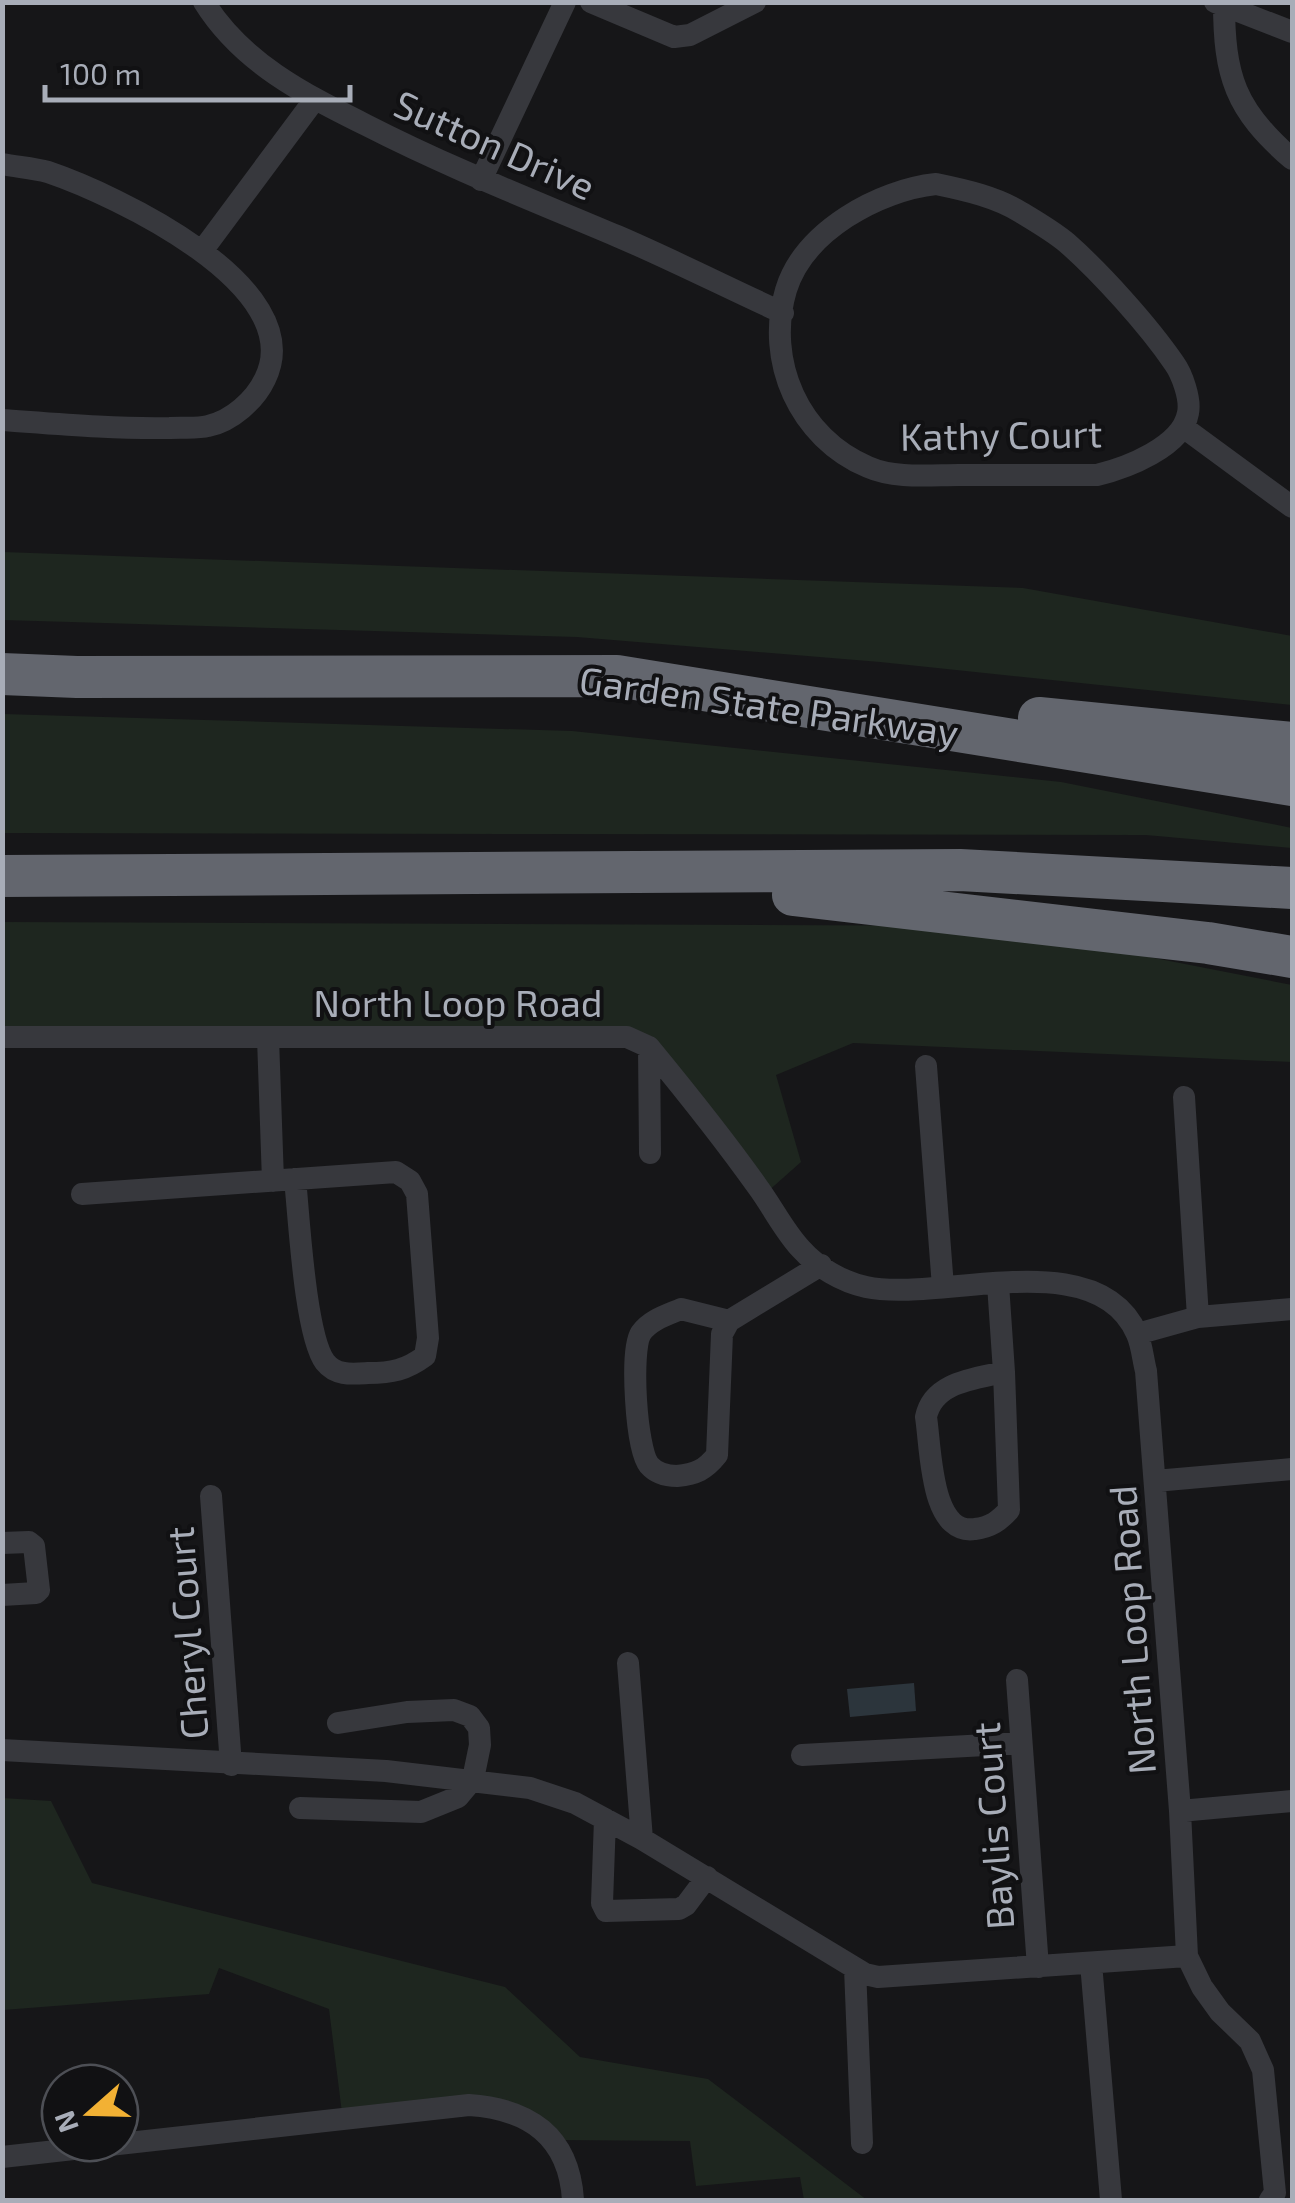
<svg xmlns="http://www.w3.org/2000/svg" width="1295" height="2203" font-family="'Exo 2',sans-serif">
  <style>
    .green { fill: #1e261f }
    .water { fill: #2c353c }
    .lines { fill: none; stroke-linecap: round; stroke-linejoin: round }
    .street { stroke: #37383d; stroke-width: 22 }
    .highway { stroke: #63666e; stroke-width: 42 }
    .labels { text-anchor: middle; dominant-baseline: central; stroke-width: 8; stroke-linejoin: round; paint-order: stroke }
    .street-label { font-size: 38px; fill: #a8adb8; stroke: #111113 }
  </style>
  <rect width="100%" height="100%" fill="#161618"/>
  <path class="green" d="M3,552L1023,588L1292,636V705L880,662L577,637L3,620Z
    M3,714L572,731L1061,782L1292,828V848L1146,835L3,833Z
    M3,922L991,926L1292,985V1062L853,1043L776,1075L801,1162L766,1193L637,1038L3,1035Z
    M2,1798L51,1801L92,1883L505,1987L580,2057L708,2079L867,2200H804L800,2177L696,2186L690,2141L554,2140L485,2097L342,2113L329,2009L219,1968L209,1994L3,2010Z"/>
  <path class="water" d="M914,1683L916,1711L850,1717L847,1689Z"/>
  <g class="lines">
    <path class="street" d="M204,2C242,63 304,94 366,125C448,167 532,200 617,236C673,260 728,288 783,313
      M591,2L674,37L690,35L755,2
      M1215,2L1292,32
      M1224,2C1224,76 1235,110 1292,159
      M2,164C17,167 33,168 48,172C113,194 311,286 265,379C255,400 232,421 208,426C197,429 182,427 170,428C114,429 58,424 2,420
      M481,180L565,2
      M936,184C965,190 997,197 1022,213C1037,222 1054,232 1067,243C1101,273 1148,325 1174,363C1182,374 1191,399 1188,413C1182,447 1126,468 1097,475C1051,475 1005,475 959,475C930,475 895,479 868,467C799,438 765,361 786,290C804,231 879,190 936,184Z
      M202,251L315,99
      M1183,427L1292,507
      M2,1037H627L649,1047C686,1092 723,1138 757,1186C772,1206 784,1231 801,1249C817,1267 842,1282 866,1287C940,1303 1097,1242 1137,1334C1142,1345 1143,1360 1146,1371L1180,1811L1187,1956L1202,1987L1220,2012L1250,2041L1263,2070L1275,2193L1270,2200
      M268,1038L273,1181
      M649,1047L650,1153
      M926,1066L943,1287
      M1184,1097L1198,1317
      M82,1194L396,1172L410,1181L417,1194L428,1338L425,1356C406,1370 392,1373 368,1373C352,1374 336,1376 325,1362C305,1335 299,1217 295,1179
      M998,1284L1004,1372
      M681,1309L729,1321L722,1334L717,1455C705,1470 696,1474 677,1476C667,1476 656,1473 649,1465C636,1449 630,1350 641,1333C650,1320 667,1315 681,1309Z
      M729,1321L821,1265
      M1137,1334L1198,1317L1292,1309
      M1004,1372L1009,1510C999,1521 991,1527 975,1529C930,1536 931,1448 926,1417C933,1382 974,1379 1004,1372Z
      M1155,1481L1292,1469
      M211,1496L231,1765
      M2,1543L29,1542L34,1546L39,1590L36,1593L2,1595
      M628,1663L642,1839
      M1017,1680L1038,1967
      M2,1750L386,1771L530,1788L575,1803L642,1839L865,1974L878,1977L1187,1956
      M802,1755L1021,1743
      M300,1808L421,1812L458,1797L473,1779L480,1745L479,1728L470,1716L454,1710L407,1712L338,1723
      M1180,1811L1292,1801
      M605,1819L602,1903L606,1911L679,1909L686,1905L707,1877
      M1091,1963L1111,2200
      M855,1968L862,2143
      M2,2157L469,2105C529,2109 569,2136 573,2200"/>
    <path class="highway" d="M2,674L77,677L617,676L1292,785
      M1039,718L1292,743
      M2,876L960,870L1292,888
      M793,895L1208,943L1292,957"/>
  </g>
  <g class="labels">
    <g class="street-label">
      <text transform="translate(495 144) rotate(24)">Sutton Drive</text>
      <text transform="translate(1001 434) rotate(-1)">Kathy Court</text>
      <text transform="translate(769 705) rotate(8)">Garden State Parkway</text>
      <text x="458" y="1002">North Loop Road</text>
      <text transform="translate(1131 1630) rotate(-94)">North Loop Road</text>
      <text transform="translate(186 1633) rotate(-94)">Cheryl Court</text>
      <text transform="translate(992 1826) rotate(-94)">Baylis Court</text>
    </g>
  </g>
  <rect width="1295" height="2203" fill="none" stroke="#a8adb8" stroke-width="10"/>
  <g transform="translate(90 2113) rotate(250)"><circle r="48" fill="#111113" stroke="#4d4f55" stroke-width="2.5"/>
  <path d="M0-8L18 38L0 25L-18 38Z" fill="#f2b134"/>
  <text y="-15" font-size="28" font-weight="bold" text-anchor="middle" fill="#a8adb8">N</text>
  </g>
  <path d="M45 85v15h305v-15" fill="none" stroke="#a8adb8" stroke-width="5"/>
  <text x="60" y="85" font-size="30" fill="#a8adb8" stroke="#111113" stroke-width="8" paint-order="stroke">100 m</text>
</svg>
